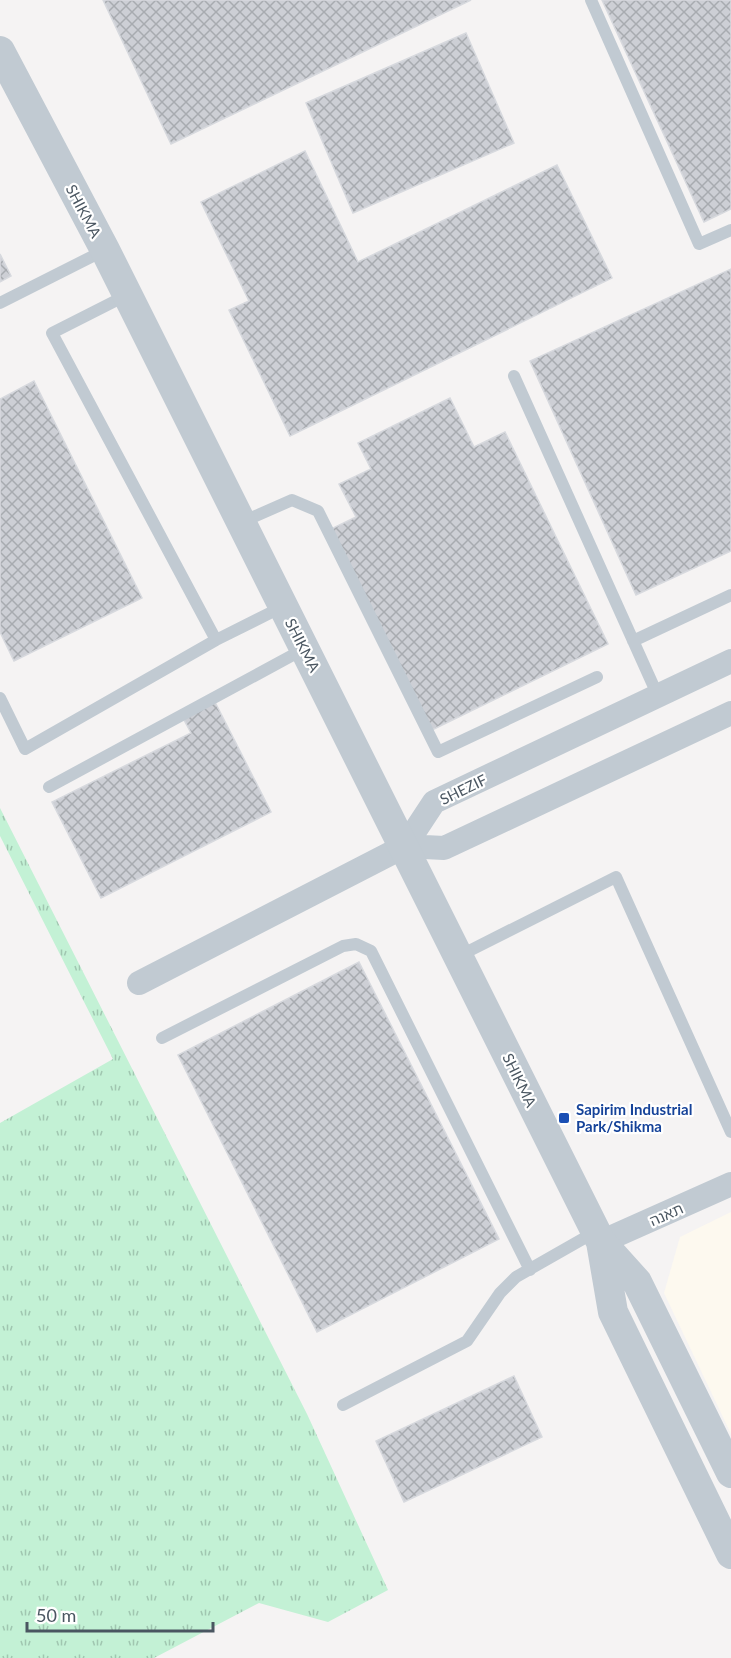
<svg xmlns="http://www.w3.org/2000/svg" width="731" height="1658" font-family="Lato,'Noto Sans Hebrew',sans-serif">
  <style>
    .commercial { fill: #fdf9ef }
    .grass { fill: url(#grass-tufts) }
    .building { fill: url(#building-cross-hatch); stroke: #d7d9de; stroke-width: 1.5 }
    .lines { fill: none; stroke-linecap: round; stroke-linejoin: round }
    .service { stroke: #c1cad2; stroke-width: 12 }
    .minor { stroke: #c1cad2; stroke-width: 24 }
    .tertiary { stroke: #c1cad2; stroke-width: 30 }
    .transit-dot { fill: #1a4fb4; stroke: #fff; stroke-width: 2 }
    .labels { text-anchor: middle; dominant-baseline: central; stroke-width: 4.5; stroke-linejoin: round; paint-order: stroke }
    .street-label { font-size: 15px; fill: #4a5661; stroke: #fff }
    .transit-label { font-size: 15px; font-weight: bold; fill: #164399; stroke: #fff; text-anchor: start }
  </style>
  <defs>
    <pattern id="grass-tufts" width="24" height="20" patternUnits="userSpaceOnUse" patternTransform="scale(1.5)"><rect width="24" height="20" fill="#c3f1d5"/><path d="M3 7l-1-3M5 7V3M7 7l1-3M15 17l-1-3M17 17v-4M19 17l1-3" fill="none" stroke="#a0c6b0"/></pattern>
    <pattern id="building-cross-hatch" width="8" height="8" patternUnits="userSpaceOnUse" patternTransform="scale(1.5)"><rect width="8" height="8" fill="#cdcfd5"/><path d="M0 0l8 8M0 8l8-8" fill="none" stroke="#a8abb0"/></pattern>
  </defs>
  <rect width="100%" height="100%" fill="#f5f3f3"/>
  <path class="commercial" d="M731,1212V1434L664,1293L680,1237Z"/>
  <path class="grass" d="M0,808L307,1414L388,1590L328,1622L259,1603L154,1658H0V1123L113,1059L0,836Z"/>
  <path class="building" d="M103,0H471L171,144Z
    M602,0H731V209L704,222Z
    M466,33L514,143L353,213L306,103Z
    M305,151L358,262L557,165L612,278L290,436L229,310L249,301L201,202Z
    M0,254L11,276L0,282Z
    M731,269V551L636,595L530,361Z
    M34,381L142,598L14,661L0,632V399Z
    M450,398L474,447L505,432L608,644L430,731L331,529L356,517L339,484L371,469L358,443Z
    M215,702L271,812L101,898L52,802L191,733L183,718Z
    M359,962L499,1239L317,1332L178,1055Z
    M514,1376L542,1437L404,1502L376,1441Z"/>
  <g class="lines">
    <path class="service" d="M591,0L699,244L731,230
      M127,295L52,333L216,640
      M0,303L105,250
      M514,376L658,696
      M242,522L292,500L318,511L438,752L597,677
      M633,641L731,595
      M0,698L25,749L216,640L282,607
      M49,787L304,649
      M459,956L616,877L731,1132
      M162,1038L343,946L356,944L371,951L530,1270
      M343,1405L467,1341L500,1293L516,1277L595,1232"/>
    <path class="minor" d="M405,846L434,802L731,661
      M139,983L405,846L444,848L731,713
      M601,1242L731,1184"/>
    <path class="tertiary" d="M0,51L105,250L601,1242L637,1282L731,1473
      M601,1242L613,1312L731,1554"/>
  </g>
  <rect class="transit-dot" x="558" y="1112" width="12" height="12" rx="3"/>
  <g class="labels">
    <g class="street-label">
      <text transform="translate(84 211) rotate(62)">SHIKMA</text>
      <text transform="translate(303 645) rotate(63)">SHIKMA</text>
      <text transform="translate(463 789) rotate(-26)">SHEZIF</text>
      <text transform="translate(520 1080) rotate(64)">SHIKMA</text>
      <text transform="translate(666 1214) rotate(-24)">תאנה</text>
    </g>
    <g class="transit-label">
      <text x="576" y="1109">Sapirim Industrial<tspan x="576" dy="17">Park/Shikma</tspan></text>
    </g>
  </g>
  <path d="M27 1622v9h186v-9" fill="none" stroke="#4a5661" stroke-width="3"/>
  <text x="36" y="1622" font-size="18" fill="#4a5661" stroke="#ffffff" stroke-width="4.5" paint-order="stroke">50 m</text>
</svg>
